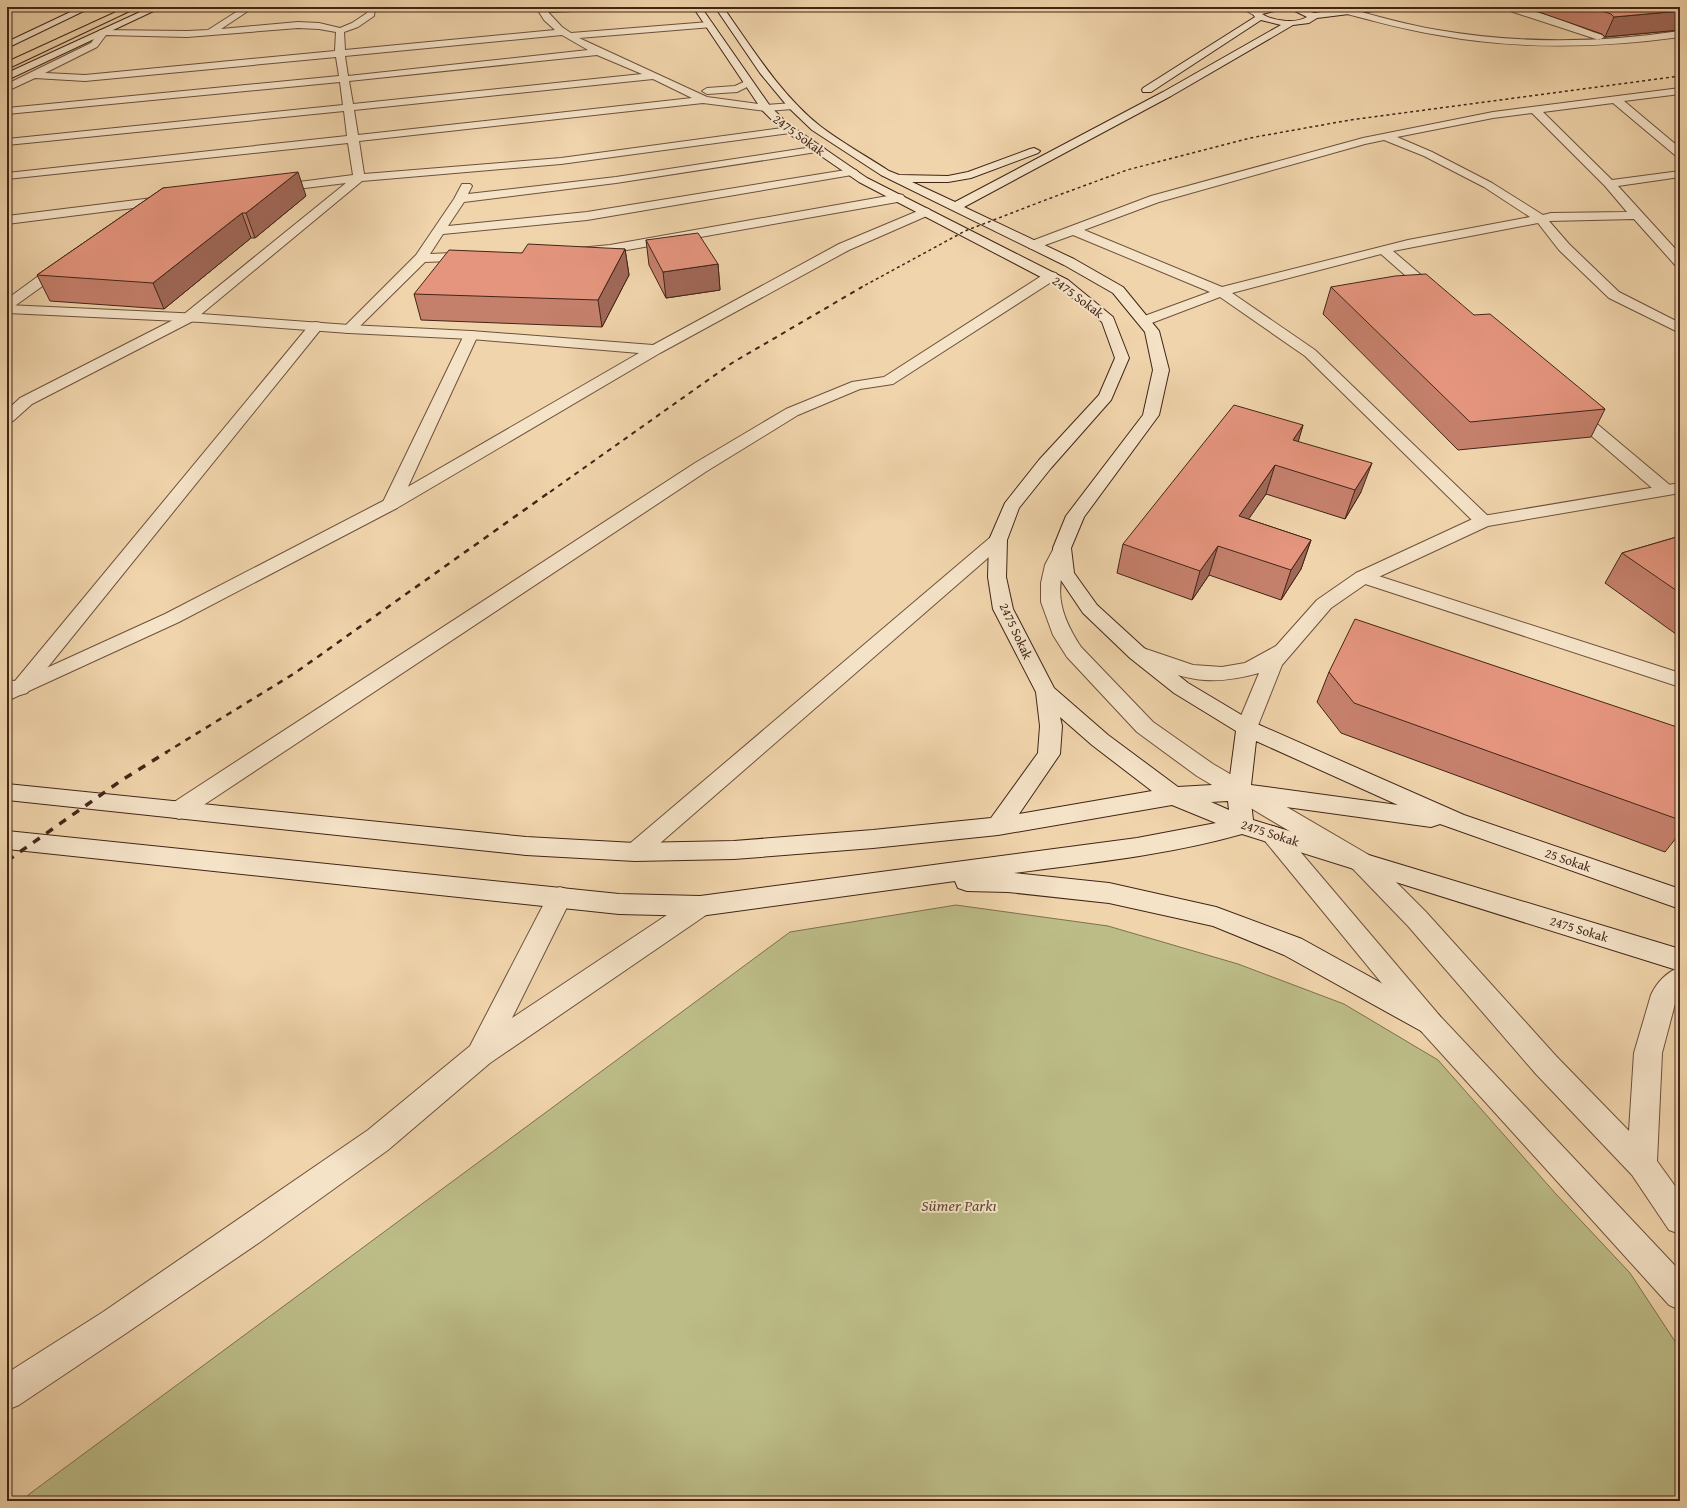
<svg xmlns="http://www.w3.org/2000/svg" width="1687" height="1508" font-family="'Gentium Book Plus',serif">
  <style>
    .green { fill: #bcbc87; stroke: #7e704f }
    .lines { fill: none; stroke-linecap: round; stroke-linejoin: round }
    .service-casing { stroke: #6d513c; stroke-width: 2 }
    .minor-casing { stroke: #6d513c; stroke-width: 2 }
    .tertiary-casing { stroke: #6d513c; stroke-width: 2 }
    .secondary-casing { stroke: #412517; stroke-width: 2 }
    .primary-casing { stroke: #412517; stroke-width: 2 }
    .service { fill: #f5e3c8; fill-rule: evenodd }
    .minor { fill: #f5e3c8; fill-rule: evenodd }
    .tertiary { fill: #f5e3c8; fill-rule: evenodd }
    .secondary { fill: #f5e3c8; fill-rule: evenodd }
    .primary { fill: #f0d4ab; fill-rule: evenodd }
    .rail-far3 { stroke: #412517; stroke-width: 1.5; stroke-dasharray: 3 3; stroke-linecap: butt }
    .rail-far2 { stroke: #412517; stroke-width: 2; stroke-dasharray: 5 5; stroke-linecap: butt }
    .rail-far1 { stroke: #412517; stroke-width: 2.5; stroke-dasharray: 6 6; stroke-linecap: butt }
    .rail { stroke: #412517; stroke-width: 3.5; stroke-dasharray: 8 8; stroke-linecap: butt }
    .wall { fill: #c5806c; stroke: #412517 }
    .shaded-wall { fill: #a06858; stroke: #412517 }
    .building { fill: #e5957e; stroke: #412517 }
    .labels { text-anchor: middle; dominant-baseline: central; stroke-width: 4; stroke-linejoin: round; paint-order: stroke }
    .street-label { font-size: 13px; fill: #412517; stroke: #f5e3c8 }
    .near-park-label { font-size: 16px; font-style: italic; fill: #604b33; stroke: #f5e3c8 }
  </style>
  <rect width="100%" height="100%" fill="#f0d4ab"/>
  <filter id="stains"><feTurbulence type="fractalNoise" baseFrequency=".005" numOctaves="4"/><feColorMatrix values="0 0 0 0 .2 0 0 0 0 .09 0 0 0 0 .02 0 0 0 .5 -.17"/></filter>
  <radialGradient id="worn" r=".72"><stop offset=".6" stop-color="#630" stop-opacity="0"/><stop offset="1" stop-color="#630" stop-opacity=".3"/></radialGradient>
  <path class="green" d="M956,905L1108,926L1238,964L1344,1004L1438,1060L1555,1193L1630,1273L1680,1349V1501H29L28,1495L790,932Z"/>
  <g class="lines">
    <defs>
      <path id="service" d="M998,535L1004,536L1007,540L1004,544L643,858L635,861L627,858L624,852L627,846L992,536Z"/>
      <path id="minor" d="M244,7H254L221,29L298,22L319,23L340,28L352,23L367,13V7H375L374,16L358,27L344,32L345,50L555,30L544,20L536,7H605L601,10L548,12L562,27L571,33L709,22L712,23L713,25L712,27L579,38L707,97L766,105L793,103L798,106L793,109L766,111L703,103L359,141L364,174L561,158L790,127L795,130L790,133L561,164L362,181L193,321L32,404L13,421L7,423V410L20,398L183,315L346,183L272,192L268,190L266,188L268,186L353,175L348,143L7,179V173L347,136L344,111L7,145V139L343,105L340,82L7,114V108L339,76L336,57L85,81L35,78L7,91V84L91,43L100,30L187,31L208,30ZM298,28L319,29L336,32L335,51L85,75L45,73L97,47L106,35L187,37ZM562,35L588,50L348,76L345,56ZM597,55L642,74L353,104L349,81ZM653,79L692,98L358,135L354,110Z
        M1240,7H1250L1261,14L1257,17Z
        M1503,7C1535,7 1572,25 1602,35L1604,37L1599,40L1596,39L1504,9Z
        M1346,8C1377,16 1407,25 1438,30C1519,44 1599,43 1680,31V37C1599,48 1519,50 1438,35C1406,30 1374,21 1343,13L1342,11L1343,9Z
        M748,80L751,81L753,83L751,85L737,92L707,94L702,91L707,88L735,86Z
        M1680,88V94L1624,101L1680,148V157L1676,156L1613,103L1543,112L1612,180L1680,171V177L1618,186L1680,254V266L1675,265L1634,219L1549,221L1569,244L1619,292L1680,323V333L1609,298L1559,250L1538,223L1393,251L1441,292L1443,295L1441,298L1436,299L1431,298L1381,254L1232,293L1315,350L1489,517L1492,521L1489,525L1483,526L1477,525L1305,356L1220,297L1149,324L1144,325L1139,324L1137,321L1139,318L1210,292L1073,235L1034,249L1029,248L1028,245L1029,242L1151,196L1363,138L1493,112ZM1532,113L1605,186L1627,212L1551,213L1543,215L1492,183L1432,152L1397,137L1493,118ZM1384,140L1424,156L1484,187L1530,217L1408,240L1222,287L1084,230L1159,202L1365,144Z
        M819,146L823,147L825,149L823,151L616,183L464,202L448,226L587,212L852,169L856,170L858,172L856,174L852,175L587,220L443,234L430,254L474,252L479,253L480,256L479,259L474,260L425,262L354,332L349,333L344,332L342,329L416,255L454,199L462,184H470L472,186L468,194L616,177Z
        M899,194L903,195L905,198L903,201L610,253L584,255L579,254L578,251L579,248L610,245Z
        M169,196L173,197L175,200L173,203L7,224V216Z
        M64,260L69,261L71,264L69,267L12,308L7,309V299L59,261Z
        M1051,272L1056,273L1058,276L1056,279L893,384L860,389L798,415L707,471L187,816L179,819L171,816L167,810L171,804L695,463L786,409L852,382L884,377L1046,273Z
        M316,322L321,323L323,326L321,329L27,693L20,695L7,694V680L15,681L311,323Z
        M471,331L476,332L478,335L400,504L397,508L391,509L385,508L382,504L464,335L466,332Z
        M1572,406L1578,408L1671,486L1674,490L1671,494L1665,495L1659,494L1566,414L1564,411L1566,408Z
        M1363,571L1680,673V687L1356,581L1354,577L1356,573Z
        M560,887L569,890L572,897L512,1018L691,899L700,896L709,899L712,906L709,913L490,1063L388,1150L260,1242L125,1334L19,1405L7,1410V1373L103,1312L368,1130L470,1046L551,890Z"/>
      <path id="tertiary" d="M925,208L929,209L931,212L929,215L849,250L660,353L397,508L179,622L7,701V686L165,614L385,500L639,353L471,339L349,333L201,322L7,313V305L201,314L349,325L471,331L653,345L839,244Z
        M1680,483V493L1488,526L1370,581L1331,608L1282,665L1255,733L1247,736L1239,733L1236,728L1259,673C1215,685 1193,682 1151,666C1142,663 1132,661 1127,653L1130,648L1137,646L1193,665L1222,667L1245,663L1276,646L1317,600L1356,573L1477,517Z
        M1062,543L1068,544L1071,548C1053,587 1058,612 1081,647L1153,722L1213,764L1369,855L1426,912L1556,1056L1629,1131L1634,1053L1651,995C1657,982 1667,972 1680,967V996L1676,1000L1662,1053L1657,1161L1680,1193V1234L1669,1230L1632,1175L1536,1074L1408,926L1353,869L1197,776L1137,732L1067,657L1053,635L1041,602V583L1045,565L1056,544Z
        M1273,826L1281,829L1439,1015L1680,1271V1310L1669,1305L1421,1031L1265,841L1261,835L1265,829Z"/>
      <path id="secondary" d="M81,7H92L7,48V42Z
        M151,7H162L7,80V73Z
        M693,7H701L770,106L787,123L867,178L1068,280L1113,317L1129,358L1111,400L1051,468L1019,508L1007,540L1006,577L1013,609L1054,688L1108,735L1178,787L1229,784L1236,731L1174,693L1130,658L1083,613L1056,573L1053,548L1066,516L1143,415L1153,370L1145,332L1113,293L1064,265L881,175L812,130L789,108L760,73L715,7H723C752,48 780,94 820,126C841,142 866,156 889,171L899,175L948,176L968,172L1030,149L1034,148L1040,151L1038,153L971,178L948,182H912L955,202L1163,92L1281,25L1261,20L1151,92H1143L1142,90L1143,88L1255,17L1253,14L1255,10L1264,7H1298L1314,13L1361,7H1385L1381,10L1317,18L1309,23L1293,25L1171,96L964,207L1074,259L1123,287L1159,331L1169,370L1159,415L1084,517L1071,548L1074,573L1097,605L1144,648L1188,683L1255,723L1464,815L1680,889V909L1440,824L1431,827L1251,802L1253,820L1680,949V971L1242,834C1168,855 1090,863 1014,873L1109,883L1216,907L1302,939L1439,1015L1443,1023L1439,1031L1430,1035L1421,1031L1284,955L1213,926L1109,903L1008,892L967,891L958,888L955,881L700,916L619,914L7,849V831L619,894L700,896L1137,838L1216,823L1172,805L998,835L873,848L734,859L635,861L526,855L7,800V784L526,837L635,843L734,841L873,830L991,818L1038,753L1040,726L1036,692L993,609L988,577L989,540L1005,503L1039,460L1099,395L1115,358L1102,322L1058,286L859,182L779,127L762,110ZM1278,10L1295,11L1307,17C1295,24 1273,21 1262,14ZM1060,717L1092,745L1152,791L1019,814L1060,754L1062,726ZM1256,741L1398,805L1251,785ZM1228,801L1229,810L1211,802Z"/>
      <path id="primary" d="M127,7H138L7,69V62Z"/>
    </defs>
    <use href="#service" class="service-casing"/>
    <use href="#minor" class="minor-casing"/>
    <use href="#tertiary" class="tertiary-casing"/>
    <use href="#secondary" class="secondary-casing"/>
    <use href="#primary" class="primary-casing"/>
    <use href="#service" class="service"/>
    <use href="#minor" class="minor"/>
    <use href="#tertiary" class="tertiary"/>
    <use href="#secondary" class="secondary"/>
    <use href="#primary" class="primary"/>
    <path class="rail-far3" d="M860,288L965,231L1048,199L1127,170L1250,138L1350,120L1680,76"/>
    <path class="rail-far2" d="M550,492L732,363L862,287"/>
    <path class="rail-far1" d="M165,753L295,673L551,491"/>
    <path class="rail" d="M7,861L122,780L167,752"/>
  </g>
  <path class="wall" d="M1534,7H1680V30L1605,37L1602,34L1533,10Z
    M163,188L306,196L255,238H251L164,309L50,301L37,275Z
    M646,240L718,264L720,290L666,298L649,265Z
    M625,249L629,275L602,327L421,320L414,294L522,253Z
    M1331,287L1474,315L1605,409L1591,437L1458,450L1323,314Z
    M1303,425L1298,441L1361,492L1345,519L1266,494L1248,519L1311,540L1301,569L1281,600L1209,575L1192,600L1117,573L1123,544Z
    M1680,536V637L1605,583L1622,553Z
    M1329,672L1680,728V833L1665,852L1341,733L1317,702Z"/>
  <path class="shaded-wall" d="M1680,11V30L1605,37L1614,17Z
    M298,172L306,196L255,238L246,213Z
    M242,213L251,238L164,309L153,283Z
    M625,249L629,275L602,327L598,300Z
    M718,264L720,290L666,298L663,272Z
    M1303,425L1295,453L1284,468L1293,440Z
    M1372,463L1361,492L1345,519L1355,490Z
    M1275,465L1266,494L1230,546L1239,516Z
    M1311,540L1301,569L1281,600L1291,570Z
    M1218,546L1209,575L1192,600L1200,571Z"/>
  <path class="building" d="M1589,7H1680V11L1614,17L1611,14Z
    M298,172L246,213H242L153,283L37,275L163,188Z
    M698,233L718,264L663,272L646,240Z
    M528,244L625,249L598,300L414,294L449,250L522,253Z
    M1426,274L1474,315L1490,314L1605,409L1470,422L1331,287L1395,276Z
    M1234,405L1303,425L1293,440L1372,463L1355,490L1275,465L1239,516L1311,540L1291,570L1218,546L1200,571L1123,544Z
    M1680,536V593L1622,553Z
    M1355,619L1680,728V820L1354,703L1329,672Z"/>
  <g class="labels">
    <g class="street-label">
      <text transform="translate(799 135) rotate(36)">2475 Sokak</text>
      <text transform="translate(1078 297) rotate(37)">2475 Sokak</text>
      <text transform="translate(1016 631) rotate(65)">2475 Sokak</text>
      <text transform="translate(1270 833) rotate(18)">2475 Sokak</text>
      <text transform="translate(1568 860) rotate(19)">25 Sokak</text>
      <text transform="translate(1579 929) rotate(17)">2475 Sokak</text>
    </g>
    <g class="near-park-label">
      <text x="959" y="1205">Sümer Parkı</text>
    </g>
  </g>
  <rect width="1687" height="1508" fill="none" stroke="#f0d4ab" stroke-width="24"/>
  <rect x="8" y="8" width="1671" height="1492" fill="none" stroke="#412517" stroke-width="2"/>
  <rect x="12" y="12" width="1663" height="1484" fill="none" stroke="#412517"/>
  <rect width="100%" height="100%" filter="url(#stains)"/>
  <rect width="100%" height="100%" fill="url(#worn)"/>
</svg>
